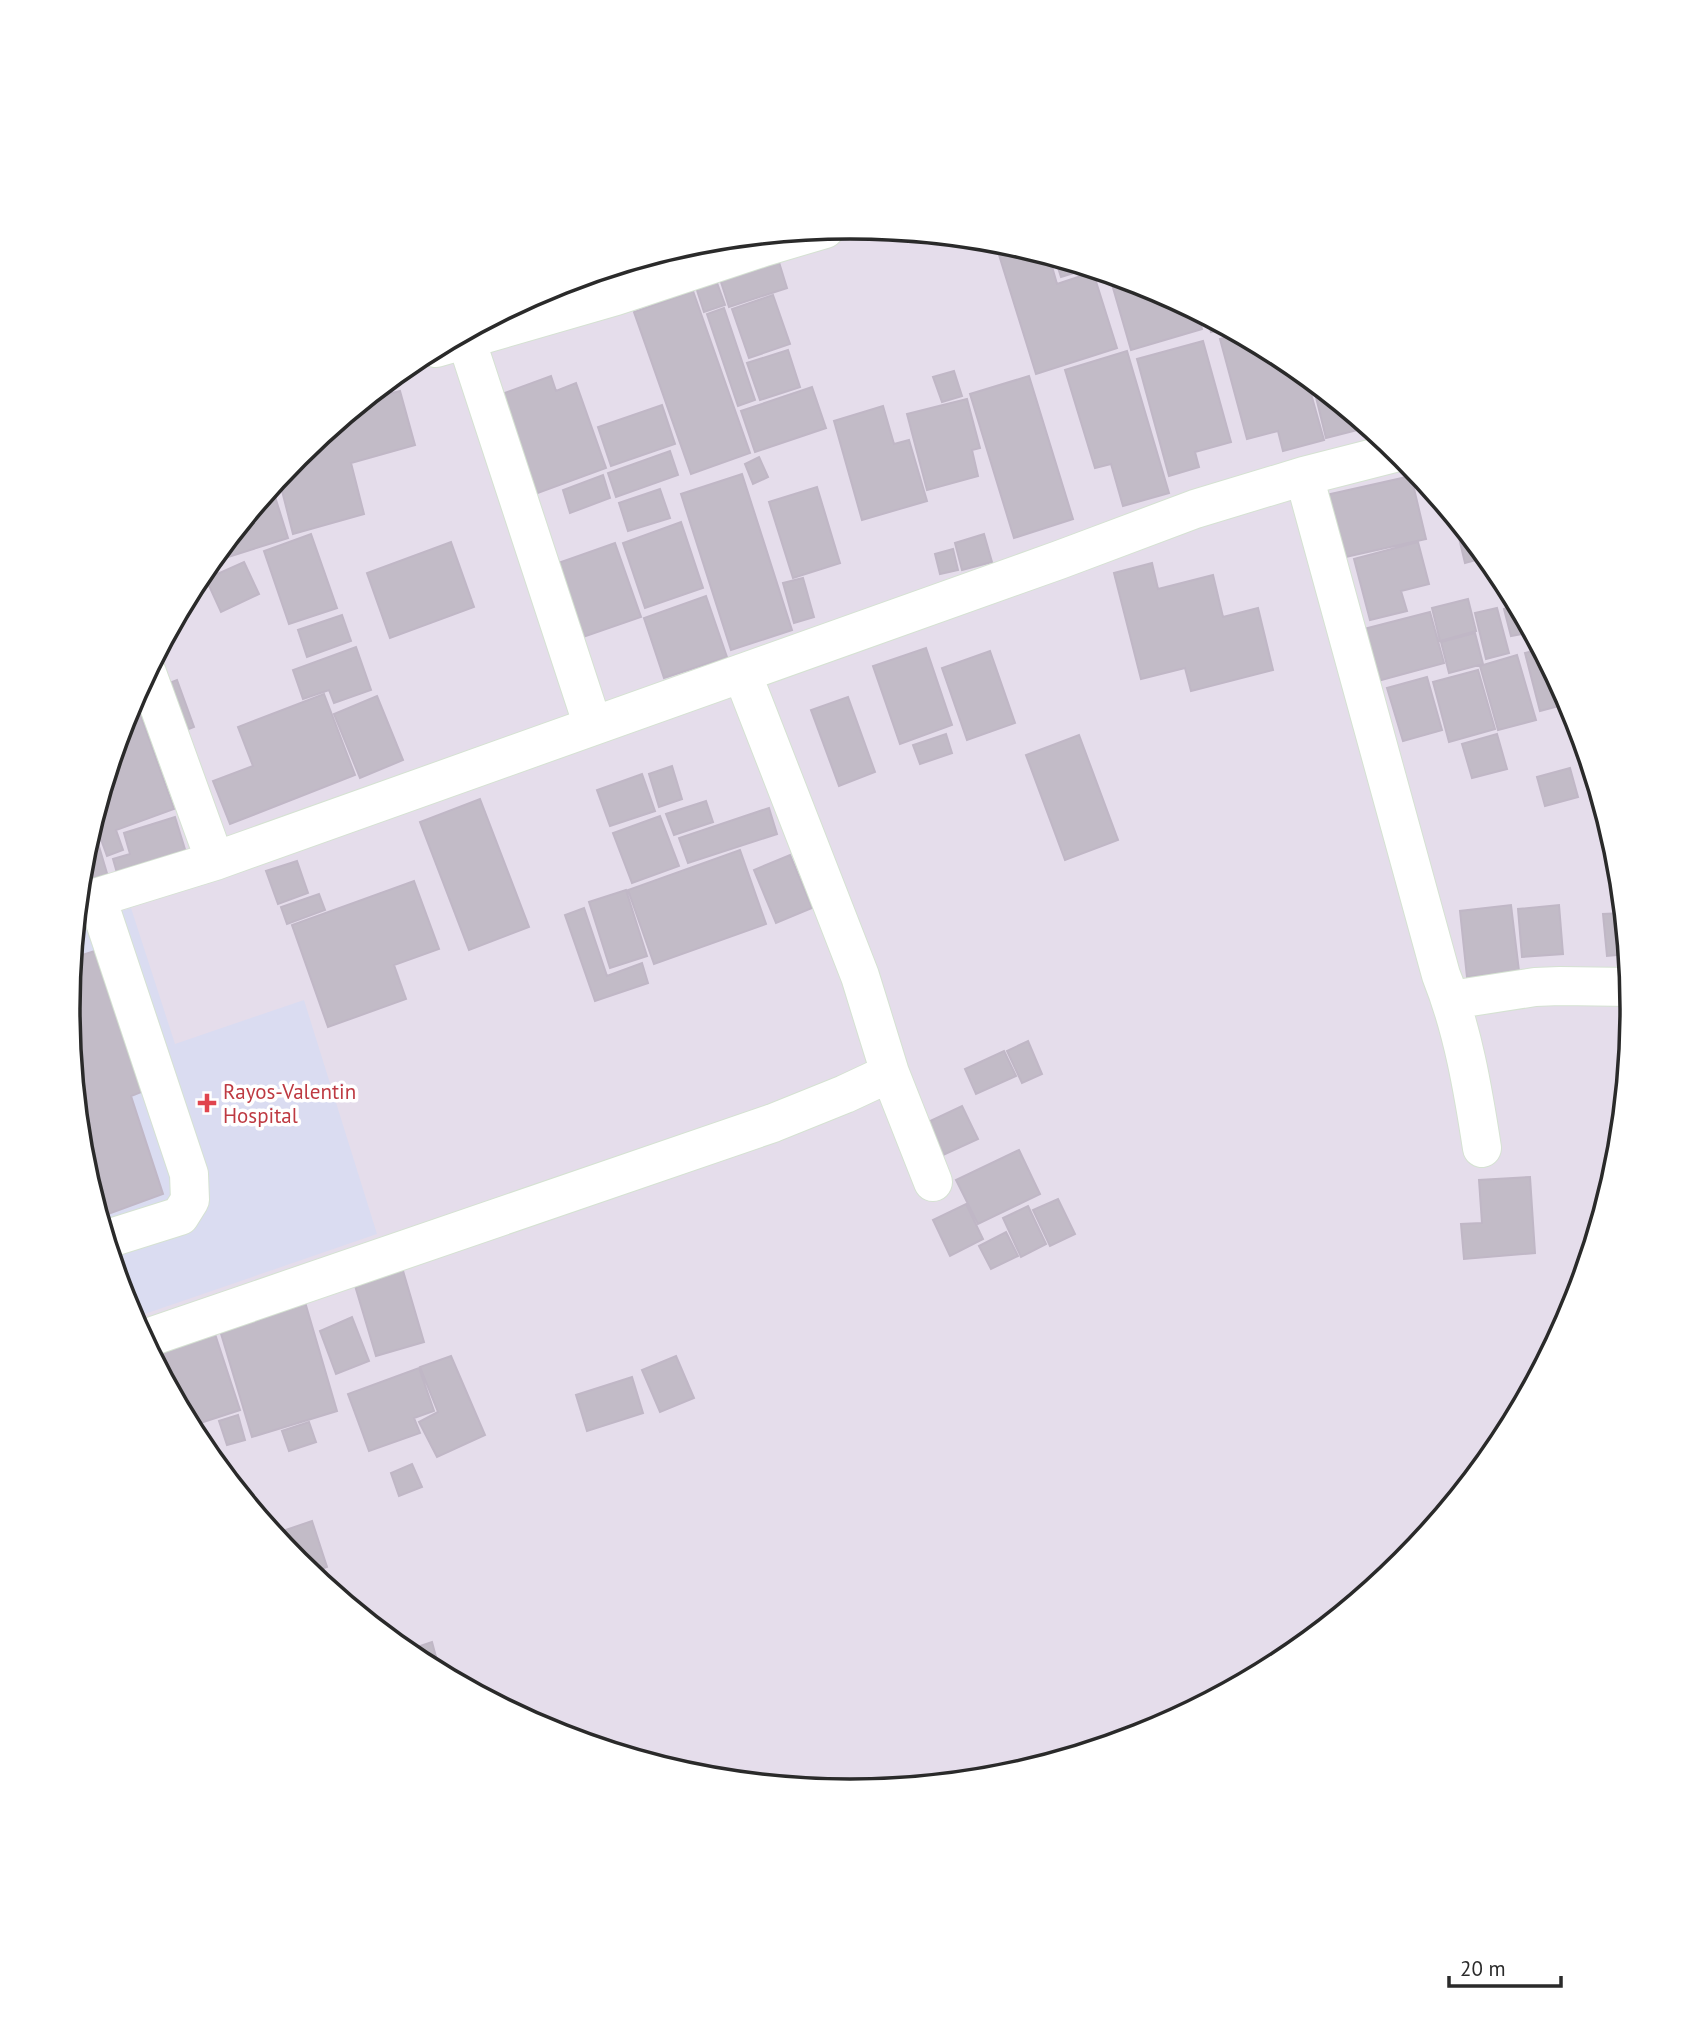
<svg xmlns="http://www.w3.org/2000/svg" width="1701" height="2018" font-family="'PT Sans',sans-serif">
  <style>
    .medical { fill: #dadcf1 }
    .building { fill: #c2bbc7; stroke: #c0b7c6; stroke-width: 2 }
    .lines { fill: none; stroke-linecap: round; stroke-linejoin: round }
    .minor-casing { stroke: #d5e2d2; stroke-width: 40 }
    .minor { stroke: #fff; stroke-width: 38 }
    .health-dot { fill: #e0444e; stroke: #fff; stroke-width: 2.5 }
    .labels { text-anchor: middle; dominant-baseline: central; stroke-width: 7; stroke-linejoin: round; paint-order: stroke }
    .health-label { font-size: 21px; fill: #be3a42; stroke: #fff; text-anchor: start }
    .rim { fill: none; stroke: #2a2a2a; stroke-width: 3.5 }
  </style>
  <rect width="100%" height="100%" fill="#e5ddeb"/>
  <path class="medical" d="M131,908L175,1044L304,1000L377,1234L133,1318L128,1308L83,1161L68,1009L76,926Z"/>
  <path class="building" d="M995,242H1004L1049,256L1057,284L1093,272L1117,348L1036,374Z
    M1055,258L1090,268L1061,277Z
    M778,259L787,288L729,307L720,279Z
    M1109,274L1150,286L1197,312L1202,329L1131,350Z
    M716,280L725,305L704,312L696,287Z
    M693,291L750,453L691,474L634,312Z
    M773,295L790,344L749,358L732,309Z
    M724,308L755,400L738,406L707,314Z
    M1207,317L1227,328L1211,332Z
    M1239,334L1285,359L1306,376L1324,440L1283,451L1278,431L1247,439L1220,339Z
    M1203,341L1231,442L1195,452L1199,467L1169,476L1137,359Z
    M788,350L800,387L760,400L747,363Z
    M1127,351L1169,493L1123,506L1111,464L1095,468L1065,370Z
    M954,371L962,396L942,402L933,377Z
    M551,376L556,391L576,383L606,468L535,494L499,395Z
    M1029,376L1073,519L1014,538L970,394Z
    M1312,381L1369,427L1326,438Z
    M812,387L826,428L755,452L741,411Z
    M400,391L415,445L351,463L364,514L293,534L279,479L298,456L365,400Z
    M967,399L980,448L972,450L978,476L927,490L907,414Z
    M662,405L675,444L611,466L598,427Z
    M883,406L894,444L909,440L927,501L862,520L834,421Z
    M670,451L678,475L616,497L608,473Z
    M759,457L768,477L753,484L745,464Z
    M742,474L792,630L731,650L681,494Z
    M603,475L610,498L570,513L563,490Z
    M1411,476L1426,539L1341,558L1326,495Z
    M272,487L288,538L209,563Z
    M817,487L840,563L793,578L769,502Z
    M660,489L670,518L628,531L619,503Z
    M1454,517L1487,557L1465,563Z
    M681,522L703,588L645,608L623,543Z
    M311,534L337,608L289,624L264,551Z
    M984,534L992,562L962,570L955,543Z
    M451,542L474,607L390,638L367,573Z
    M1418,542L1429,584L1401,591L1407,611L1370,620L1354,559Z
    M615,543L641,617L583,637L558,563Z
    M953,549L958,570L940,574L935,554Z
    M244,562L259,594L221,612L206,579Z
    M1152,563L1158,589L1213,575L1223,617L1258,608L1273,670L1191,691L1185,668L1141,679L1114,573Z
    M803,578L814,617L794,623L783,583Z
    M706,596L727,657L664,678L644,618Z
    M1468,599L1476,631L1440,641L1432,608Z
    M1517,605L1539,646L1531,648L1528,633L1511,636L1504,609Z
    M1497,608L1509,653L1486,659L1475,613Z
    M1430,612L1444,663L1374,682L1360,630Z
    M342,615L351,641L307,657L298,630Z
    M1475,633L1483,664L1449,673L1441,642Z
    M356,647L371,690L334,703L329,690L303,699L293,670Z
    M926,648L952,725L900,744L873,666Z
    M1541,649L1570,703L1540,711L1525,653Z
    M990,651L1015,723L967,740L942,668Z
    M1517,655L1536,720L1498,730L1480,666Z
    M1478,670L1495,729L1449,742L1433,682Z
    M1427,677L1442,730L1403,741L1387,688Z
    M177,680L194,727L176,734L159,687Z
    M324,694L355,775L230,824L213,781L253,766L238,727Z
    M377,696L403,760L360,778L334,714Z
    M134,697L174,809L116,830L123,850L107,856L94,820L128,709Z
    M848,697L875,772L839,786L811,710Z
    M946,734L952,753L920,764L913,745Z
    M1497,734L1507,769L1472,778L1462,744Z
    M1079,735L1118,840L1065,860L1026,755Z
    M672,766L682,799L659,807L649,774Z
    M1570,768L1578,797L1545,806L1537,777Z
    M642,774L655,811L610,826L597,790Z
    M480,799L529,927L469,950L420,822Z
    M706,801L713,822L674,835L666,814Z
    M769,808L777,834L688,863L679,838Z
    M660,816L679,866L632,883L613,833Z
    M175,817L188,859L119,880L113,859L130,854L124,833Z
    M93,826L109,880L80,889L83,856Z
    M740,850L766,924L654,964L628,890Z
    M790,855L812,908L776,923L754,870Z
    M297,861L308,893L278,904L266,871Z
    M414,881L439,949L394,965L406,999L328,1027L292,925Z
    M626,890L647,956L610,968L589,902Z
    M319,894L325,910L287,924L281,907Z
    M1511,905L1519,971L1467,977L1460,911Z
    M1559,905L1563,954L1522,957L1518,909Z
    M584,908L607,976L642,963L648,983L595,1001L565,915Z
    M1623,913L1627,954L1607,956L1603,914Z
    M107,947L154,1087L131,1096L163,1194L100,1217L83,1161L68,1009L73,958Z
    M1028,1041L1042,1074L1022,1083L1007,1051Z
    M1004,1051L1016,1076L976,1094L965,1069Z
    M962,1106L978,1139L941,1156L926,1123Z
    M1019,1150L1040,1194L978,1224L956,1180Z
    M1530,1177L1535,1253L1464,1259L1461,1224L1482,1223L1479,1180Z
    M1058,1199L1075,1234L1050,1246L1033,1210Z
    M966,1204L983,1239L950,1256L933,1220Z
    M1028,1206L1046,1244L1021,1257L1003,1218Z
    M1006,1232L1018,1256L991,1269L979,1246Z
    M401,1264L424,1342L376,1356L353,1279Z
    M305,1302L337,1411L252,1437L219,1327Z
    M352,1317L369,1361L336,1374L320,1331Z
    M215,1334L240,1410L191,1426L153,1355Z
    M451,1356L485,1435L437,1457L419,1422L438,1412L420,1367Z
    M676,1356L694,1398L660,1412L642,1370Z
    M419,1368L434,1411L414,1418L420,1433L369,1451L348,1394Z
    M632,1377L643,1413L587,1431L576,1395Z
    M238,1415L245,1440L227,1445L219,1421Z
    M309,1422L316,1442L289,1451L282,1431Z
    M412,1464L422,1487L399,1496L391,1473Z
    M312,1521L327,1567L310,1573L297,1562L274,1534Z
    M432,1642L440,1672L416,1659L405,1651Z"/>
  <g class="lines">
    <defs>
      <path id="minor" d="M466,339L593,726
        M436,348L616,296L764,247L825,229
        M1304,476L1441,975C1463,1030 1473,1090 1482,1148
        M147,673L215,861
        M97,898L189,1174L190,1200L180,1216L107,1239
        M79,903L215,861L1059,560L1195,509L1304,476L1398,452
        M1451,1000L1535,987L1560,986L1631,987
        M890,1073L933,1182
        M144,1339L773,1123L845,1094L890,1073L860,976L742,673"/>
    </defs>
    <use href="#minor" class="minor-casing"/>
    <use href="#minor" class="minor"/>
  </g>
  <path class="health-dot" d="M203.5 1092.5h7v7h7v7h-7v7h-7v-7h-7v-7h7z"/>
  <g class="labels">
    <g class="health-label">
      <text x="223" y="1091">Rayos-Valentin<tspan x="223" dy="24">Hospital</tspan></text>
    </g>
  </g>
  <path d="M0 0H1701V2018H0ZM80 1009a770 770 0 1 1 1540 0a770 770 0 1 1-1540 0Z" fill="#fff" fill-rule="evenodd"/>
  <path class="rim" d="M80 1009a770 770 0 1 1 1540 0a770 770 0 1 1-1540 0Z"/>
  <path d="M1449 1976v10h112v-10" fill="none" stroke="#2a2a2a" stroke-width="3.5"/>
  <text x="1460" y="1976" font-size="21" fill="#2a2a2a" stroke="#ffffff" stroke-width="5" paint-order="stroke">20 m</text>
</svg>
